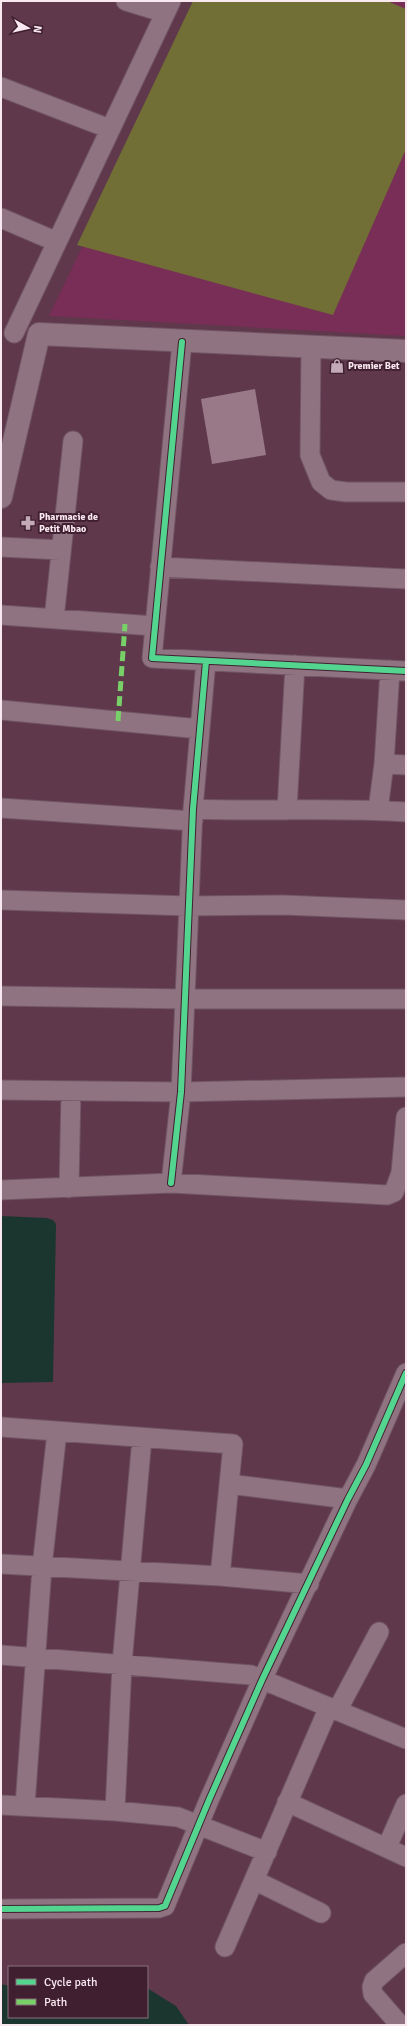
<svg xmlns="http://www.w3.org/2000/svg" width="407" height="2026" font-family="Signika,sans-serif">
  <style>
    .built { fill: #782e56 }
    .green { fill: #716e36 }
    .water { fill: #1b362f }
    .building { fill: #997888 }
    .lines { fill: none; stroke-linecap: round; stroke-linejoin: round }
    .minor-casing { stroke: #715564; stroke-width: 21 }
    .tertiary-casing { stroke: #715564; stroke-width: 24 }
    .minor { stroke: #8f7381; stroke-width: 19 }
    .tertiary { stroke: #8f7381; stroke-width: 22 }
    .quiet { stroke: #78d068; stroke-width: 5; stroke-dasharray: 10 5; stroke-linecap: butt }
    .cycleway-casing { stroke: #402030; stroke-width: 8 }
    .cycleway { stroke: #53d58f; stroke-width: 6 }
    .labels { text-anchor: middle; dominant-baseline: central; stroke-width: 4; stroke-linejoin: round; paint-order: stroke }
    .poi-label { font-size: 10px; font-weight: bold; fill: #fae8f0; stroke: #402030; text-anchor: start }
  </style>
  <rect width="100%" height="100%" fill="#5f384c"/>
  <path class="built" d="M200,1H406V336L49,316Z"/>
  <path class="green" d="M193,1H387L406,9V149L333,315L77,245Z"/>
  <path class="water" d="M1,1216L47,1218L53,1220L56,1224L53,1382L1,1383Z
    M1,1984L9,1986V2017H147V1988L176,2006L189,2025H1Z"/>
  <path class="building" d="M255,389L266,455L212,464L201,399Z"/>
  <g class="lines">
    <defs>
      <path id="minor" d="M126,1L165,13
        M1,87L110,129
        M1,218L57,242
        M14,333L171,1
        M182,342L152,658L406,671
        M311,347L310,455L321,482L331,490L346,492H406
        M1,547L61,550
        M160,567L406,579
        M1,615L154,626
        M54,619L73,441
        M1,710L200,729
        M384,764L406,765
        M1,808L193,821
        M193,809C264,812 335,807 406,812
        M287,810L295,665
        M378,810L384,764L390,670
        M1,900L188,906L283,905L406,910
        M1,996L183,999H406
        M1,1090L181,1092L406,1087
        M171,1183L181,1092L193,809L206,661
        M69,1188L71,1091
        M1,1190L171,1183L387,1195L394,1192L401,1173L406,1117
        M1,1427L233,1444L220,1576
        M229,1484L348,1499
        M1,1564L220,1576L309,1584
        M1,1655L251,1675L406,1739
        M337,1711L379,1632
        M287,1802L406,1857
        M1,1805L115,1811L178,1817L267,1852
        M25,1806L42,1567L57,1432
        M115,1811L122,1664L142,1438
        M387,1847L406,1804
        M254,1880L321,1913
        M1,1909L159,1908L165,1906L209,1800L262,1680L348,1499L366,1465L406,1373
        M225,1947L329,1707
        M400,2025L373,1994L372,1987L374,1981L406,1953"/>
      <path id="tertiary" d="M1,497L39,334L406,351"/>
    </defs>
    <use href="#minor" class="minor-casing"/>
    <use href="#tertiary" class="tertiary-casing"/>
    <use href="#minor" class="minor"/>
    <use href="#tertiary" class="tertiary"/>
    <path class="quiet" d="M118,721L125,624"/>
    <defs>
      <path id="cycleway" d="M182,342L152,658L406,671
        M171,1183L181,1092L193,809L206,661
        M1,1909L159,1908L165,1906L209,1800L262,1680L348,1499L366,1465L406,1373"/>
    </defs>
    <use href="#cycleway" class="cycleway-casing"/>
    <use href="#cycleway" class="cycleway"/>
  </g>
  <defs>
    <symbol id="shop-bare" viewBox="-9 -9 18 18"><path d="M-5-2.5h2.3a2.7 3.5 0 0 1 5.4 0H5L5.5 6h-11ZM-1.5-2.5h3a1.5 2.3 0 0 0-3 0Z" fill="#c4aab7" stroke="#402030" stroke-width="2.5" paint-order="stroke"/></symbol>
    <symbol id="pharmacy-bare" viewBox="-9 -9 18 18"><path d="M-2-6h4v4h4v4h-4v4h-4v-4h-4v-4h4Z" fill="#c4aab7" stroke="#402030" stroke-width="2.5" paint-order="stroke"/></symbol>
  </defs>
  <g fill-rule="evenodd">
    <use href="#shop-bare" x="327" y="356" width="20" height="20"/>
    <use href="#pharmacy-bare" x="18" y="513" width="20" height="20"/>
  </g>
  <g class="labels">
    <g class="poi-label">
      <text x="348" y="366">Premier Bet</text>
      <text x="39" y="517">Pharmacie de<tspan x="39" dy="12">Petit Mbao</tspan></text>
    </g>
  </g>
  <rect width="407" height="2026" fill="none" stroke="#fae8f0" stroke-width="4"/>
  <rect x="8" y="1966" width="140" height="52" fill="#402030" stroke="#8a707d"/>
  <rect x="16" y="1979" width="20" height="6" fill="#53d58f" stroke="#8a707d"/>
  <text x="44" y="1986" font-size="12" fill="#fae8f0">Cycle path</text>
  <rect x="16" y="1999" width="20" height="6" fill="#78d068" stroke="#8a707d"/>
  <text x="44" y="2006" font-size="12" fill="#fae8f0">Path</text>
  <g transform="translate(28 28) rotate(98)" stroke="#402030" stroke-width="3" paint-order="stroke">
  <path d="M0-3L7 15L0 10L-7 15Z" fill="#fae8f0"/>
  <text y="-6" font-size="11" font-weight="bold" text-anchor="middle" fill="#fae8f0">N</text>
  </g>
</svg>
